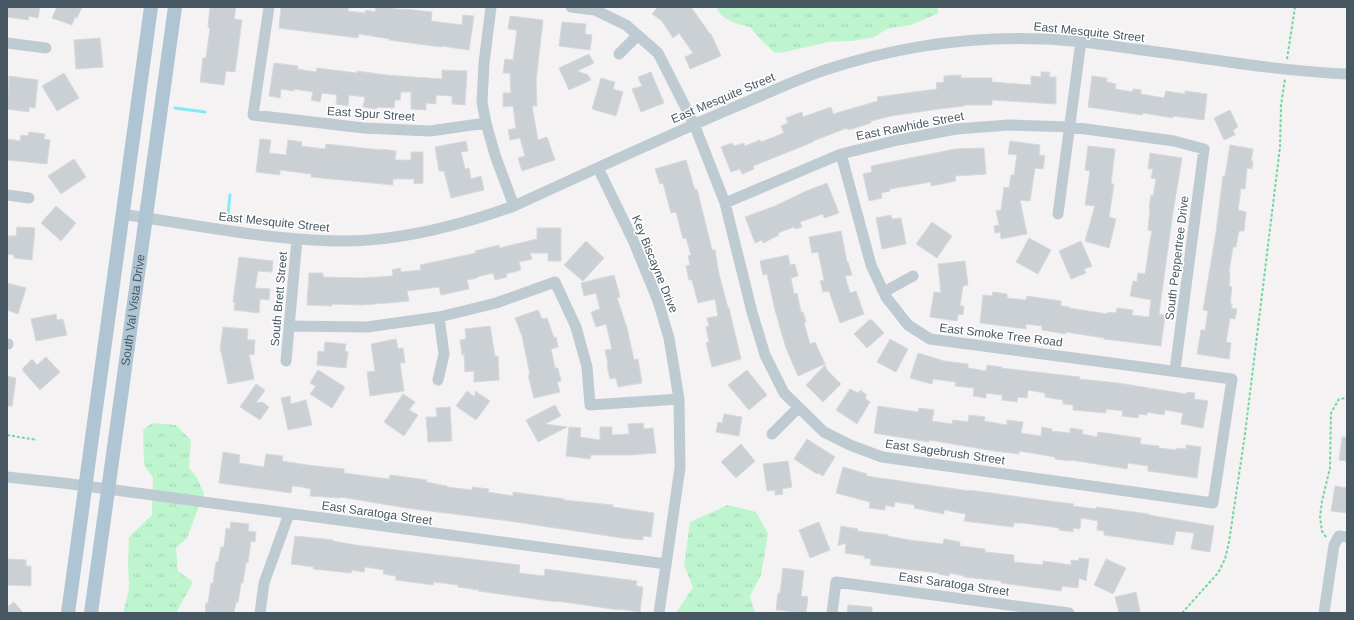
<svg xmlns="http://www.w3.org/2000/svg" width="1354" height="620" font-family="Helvetica,sans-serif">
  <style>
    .grass { fill: url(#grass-tufts) }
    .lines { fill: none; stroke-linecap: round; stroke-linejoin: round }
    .stream { stroke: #86e9f7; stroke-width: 3 }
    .building { fill: #cbd0d5; stroke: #d6d9de }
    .path { stroke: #71d89d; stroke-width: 2; stroke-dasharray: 3 2; stroke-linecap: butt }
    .minor { stroke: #bfcbd3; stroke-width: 11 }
    .major { stroke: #afc5d4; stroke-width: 14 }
    .labels { text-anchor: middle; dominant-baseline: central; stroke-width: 3; stroke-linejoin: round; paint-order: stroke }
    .street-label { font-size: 12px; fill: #475863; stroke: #fff }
  </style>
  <defs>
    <pattern id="grass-tufts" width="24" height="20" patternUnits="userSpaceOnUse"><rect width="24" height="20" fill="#bef5cf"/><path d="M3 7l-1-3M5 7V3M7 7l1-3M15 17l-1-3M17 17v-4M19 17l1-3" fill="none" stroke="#a5d4b4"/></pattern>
  </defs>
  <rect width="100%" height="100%" fill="#f5f2f3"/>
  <path class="grass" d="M716,7H937L939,13L911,25L887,29L874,37L853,41L828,42L785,52L775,53L763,42L750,27C737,24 721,20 716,7Z
    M152,423L176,425L191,440L189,468L197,478L204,493L187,538L176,548L178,571L193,582L176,613H123L129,589L128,562L129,537L152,515L153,478L144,465L143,430Z
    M728,505L756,512L768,534L761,575L750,596L755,613H676L693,587L684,565L690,522Z"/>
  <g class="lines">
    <path class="stream" d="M175,108L205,112
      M228,215L230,195"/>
  </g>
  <path class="building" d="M7,7H40L38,18L29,16L28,20L7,17Z
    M57,7H82L77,18L75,17L72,25L52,18Z
    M210,7H236L234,19L242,20L235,72L226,71L224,85L200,82L203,58H206L210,28L208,27Z
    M281,7H349L348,11L365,13L366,10L375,12L376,7H385L404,10V9L432,12L431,21L462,25L463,15L474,16L469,50L441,46V47L389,40L390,39L359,34L358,38L279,28Z
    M658,7H691L710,34H711L721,56L690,69L685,57L693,53L679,33L673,38L662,21L652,14Z
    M510,16L543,20L536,81L537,106H532L538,140L547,137L555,160L522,171L518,158L525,156L520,138L510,140L508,130L516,128L513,106L503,107V93H511L510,73H503L505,59L513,60L517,30L508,29Z
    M562,22L586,24L585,34L592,35L590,50L559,46Z
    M100,38L103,67L76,69L74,40Z
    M589,54L594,63L577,71L588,75L591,80L569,90L559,68Z
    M274,63L298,66L297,69L316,72L317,68L357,73V71L386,75L442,79V70L467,71L465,105L452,104V96L436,95V104L426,103V110L411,109V92H401L400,100H395L394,108L377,107L376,109L363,107L365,97L349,95L348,106L336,104L337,95L322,93L320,102L311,100L313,92L294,89V91L281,89L280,98L269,96Z
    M651,72L664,103L641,112L632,89L642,86L638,77Z
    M1041,72H1050L1049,77H1056V104L992,100V105H964V106L939,109L891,116L871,121V123L848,130L847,128L813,141V142L753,166L754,169L742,174L740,169L731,172L721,147L732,143L734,146L744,143L745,146L760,140L761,142L784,133L781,126L788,123L786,118L802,112L803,117L831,107L833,114L878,101L877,97L937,89L936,83L944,82V76L961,75V78H992V82L1031,85V76L1041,77Z
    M64,73L79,98L57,111L42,86Z
    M9,76L38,80L35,108L29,107V112L7,109Z
    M1092,76L1107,78V82L1116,84L1115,89L1133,92V89L1141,90V94L1164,98L1166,91L1185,94V91L1207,94L1204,120L1173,116V118L1143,113L1142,115L1088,107Z
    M601,78L615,82L613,89L623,92L616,116L592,109Z
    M1230,110L1238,127L1233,130L1235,135L1224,140L1214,118Z
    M29,132L45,134L44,139L50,140L47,164L7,160V139L20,141L21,135L28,136Z
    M260,139L271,140L269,153L286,155L288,140L302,142L301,146L325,149L326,144L381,150V149L396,151L395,160H411V152H423V183L414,184V179H393V185L311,177V174L280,170V175L256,172Z
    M466,141L468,151L461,152L465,169L469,168L471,179L481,176L484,190L451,198L444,171H439L435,147Z
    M1010,141L1040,145L1039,155L1045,156L1043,169L1035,168L1030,201L1020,200L1027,234L1001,239L1000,232L995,233L994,226L999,225L996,211L1001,210L1004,187L1009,188L1011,175H1014L1017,155L1008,154Z
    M1230,145L1253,149L1251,161H1253L1252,169L1247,168L1245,189L1241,188L1238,210L1246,212L1244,231H1239L1236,247H1233L1229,272L1230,273L1229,286L1232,287L1230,303L1232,304L1231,308L1237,309L1235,319L1230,318L1226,342L1231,343L1229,359L1197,354L1201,330H1205L1208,311L1203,310L1216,232L1223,176H1225Z
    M1088,146L1115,149L1111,184H1114L1109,217L1116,219L1109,248L1085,241L1095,206L1085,205L1090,171L1085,170Z
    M984,148L986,174L955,176L956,181L931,186V182L890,189V191L881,193L882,198L869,201L863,174L872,172L871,166L955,149Z
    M1150,153L1182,158L1173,212L1159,314L1165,315L1161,346L1104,339V338L1066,332V334L1042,330V326L1026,324V329L980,323L983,295L992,296L993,292L1007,294V298L1026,300L1027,296L1061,301V306L1069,307V308L1107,314L1108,312L1116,313L1117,308L1133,310L1132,315L1149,317L1151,300L1130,296L1133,281L1137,282L1138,273L1145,274L1150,241L1152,231L1148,230L1150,209H1149L1151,195L1153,196L1156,179L1151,178L1153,169H1148Z
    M74,159L86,177L61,194L48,176Z
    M686,160L695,190L697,189L712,250H715L719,274L728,308H729L741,359L712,367L706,343L709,342L706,327L709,326L707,318L718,316L715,299L698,303L692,280H689L686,266L690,265L688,256L691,255L686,238L683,239L676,212L671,213L663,183L660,184L655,169Z
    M827,183L839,213L824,218L823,214L800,222L802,227L795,229L794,227L778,233L779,235L763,243L762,240L755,243L745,217L775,206L804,192Z
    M56,206L76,223L61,241L41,223Z
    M891,215L892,219L901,218L906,244L882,249L876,218Z
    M932,222L952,236L937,258L916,244Z
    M17,227L35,228L32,260L14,258V255L7,254L8,236H16Z
    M537,228H561V261H548V253H530L532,259L519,262L521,270L506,274L507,277L495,280L493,273L477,277V278L467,280L469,289L441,295L439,287L407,291L409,301L399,302L361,305L332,304V306L307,305L309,273H323V277L362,278L393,276L392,270L400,268L401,272L421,270L420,265L476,253L475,251L499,245V248L537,239Z
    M841,231L847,262H848L852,275L845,276L850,293L856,291L864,314L840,323L829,291L823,292L820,281L824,280L818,252L812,253L809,237Z
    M1029,238L1051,250L1038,274L1016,262Z
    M586,241L604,258L583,281L564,265Z
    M1081,241L1092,266L1084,269L1086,273L1071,279L1059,251Z
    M788,255L790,265L795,264L798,276L791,278L794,294L797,293L801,312H803L806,322L804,323L810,344L815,342L825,364L798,376L786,348L775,310L767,274L763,275L760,261Z
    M239,257L273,261L272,272L258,271L255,288L270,289L269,300L260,299L259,313L234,310L235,302H233Z
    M965,261L968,285L963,286L960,306H964L963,315L958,314L957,321L930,317L934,292L941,293L938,264Z
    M614,275L620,297L617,298L627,328L634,360L638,359L642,383L618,387L616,378L610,379L607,365L608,364L605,350L612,349L606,324L596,327L591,312L600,309L596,293L584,296L581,283Z
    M7,283L26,288L18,314L7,310Z
    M538,310L542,319L547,318L554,338L556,337L558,347L551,349L555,368H558L561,381L557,382L560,392L534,398L528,375H530L522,336L515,318Z
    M56,314L57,320L63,319L67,335L36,341L31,319Z
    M869,320H872L884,333L867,348L854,334Z
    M490,326L495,356H498L499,380L474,382V371L465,372L464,354L462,355L460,340L466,339L465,329Z
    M223,327L248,329L247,340H255L254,355L249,354L254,379L228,384L221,351H220Z
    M396,339L398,349L403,348L405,363H400L404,391L370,396L367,372L375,371L371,344Z
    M890,339L908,349L896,372L877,362Z
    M325,342L346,344L345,351L348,352L346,368L317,365L318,351L324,352Z
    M918,353L944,361L968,364V368L986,371L987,365L1002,367L1001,368L1080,377L1079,379L1118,383L1186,394L1187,392L1195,393L1194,399L1208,401L1203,428L1181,424L1183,413L1165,410L1164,415L1147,412V415L1139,414L1138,418L1122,416L1123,411L1106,409V413L1073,410V405L1063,404V400L1045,397V393L1028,390L1027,398L1018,397L1017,402L1002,400V395L986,393V398L973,396L974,388L955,386L956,382L933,379L932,384L910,378Z
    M46,357L60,372L40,390L23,371V368L32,359L37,365Z
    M825,365L827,370L841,384L823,402L806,385Z
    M318,370L345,387L332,408L310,394L316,386L310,383Z
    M747,370L767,395L749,410L728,385Z
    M7,376L16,378L12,406H7Z
    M256,384L265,390L256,403L262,402L269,407L260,420L240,407Z
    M850,389L858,393L860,390L867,395L865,398L870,402L857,424L836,410Z
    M467,391L475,397V391L490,401L476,420L456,406Z
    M403,394L415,402L409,410L418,415L404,436L384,422Z
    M290,396L291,404L306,400L312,425L288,430L281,398Z
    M555,405L561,416L545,424L567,427L538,442L526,420Z
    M878,406L918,412L919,408L934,410L932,421L952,424L953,420L968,422L969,415L985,417L984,421L1007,425V420L1023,422L1021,433L1041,436L1042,427L1052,429L1051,431L1070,433V428L1083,430L1082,434L1097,437L1098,432L1141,438L1140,444L1159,446V448L1176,450L1177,448L1186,449V445L1201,447L1197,478L1148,471V466L1128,463L1127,469L1071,460V461L1055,459V457L1019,451V454L994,451L929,440V442L874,433Z
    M450,407L452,441L428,442L426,417H437L436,408Z
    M724,414L742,417L739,436L716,432L718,422L722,423Z
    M643,423L644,429L653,428L656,453L631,455H591L590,459L566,456L569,427L581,428L580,437L600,440V427H612V435L629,434L628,424Z
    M1342,437H1347V461L1339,460Z
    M807,439L835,457L823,476L818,473L817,474L794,459Z
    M741,444L755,461L736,478L721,462Z
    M223,452L240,455L239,463L264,467L266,454L283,456L282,461L307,465L344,469V473L389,479L390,475L427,480L426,482L447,486V487L472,490V487L489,489L488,492L513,496V492L550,497L564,499V500L613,505V507L654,513L651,537L643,536V540L622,538L509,521L406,508L341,497L340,498L310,496L311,489L302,487L292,486L291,493L219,483Z
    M788,461L792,487L782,489L783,494L775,495V490L767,491L763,464Z
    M843,467L867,474L866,476L969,491V490L1057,502L1074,504L1073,506L1096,509V507L1149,514V515L1214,526L1210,552L1191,549L1194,533L1176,531L1173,545L1104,535V531L1097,530L1098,521L1081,518L1080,529L1073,528V532L1059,530V528L1023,523H1014L1013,527L964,521L966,514L944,510V514L933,512L914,508L915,505L895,502L894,507L885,505V510L869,508L870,502L836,493Z
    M1335,486L1347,488V513L1331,511Z
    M231,522L249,524L248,531L256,532L255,542L251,541L248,563L246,562L243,583H241L238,603L236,602L234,613H205L206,603H208L211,583H213L216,562H218L221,547H224L226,528L230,529Z
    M819,522L830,550L810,558L799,530Z
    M841,526L858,529L857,531L888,535V536L909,540L943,544L944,539L960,542V546L985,549V552L1014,555V562L1043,565V561L1071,565V560L1078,561L1079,558L1089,559L1086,581L1079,578L1078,588L1062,586L1061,591L1001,583V581L964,577V576L950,573L949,576L938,574L939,573L870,565L871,559L864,558L865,556L845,553L846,543L838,546Z
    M295,536L333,540V541L355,545L520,565L519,573L544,576L545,569L637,581L636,586L643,587L640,612L619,609V610L557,601V602L478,591L479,590L458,587V585L434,582L433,585L396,580V576L383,574L384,570L365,567L364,572L352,570L351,573L313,569L314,567L291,564Z
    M8,559L26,560V566H31V586L7,585Z
    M1106,559L1126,568L1113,594L1094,585Z
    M783,568L804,571L801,596L808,597L806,613L776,610L778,593H780Z
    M1136,592L1140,612L1119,613L1115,597Z
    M14,602L23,613H7V607Z
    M848,605L872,607V613H847Z"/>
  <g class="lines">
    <path class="path" d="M1287,59L1295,7
      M7,435L37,440
      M1326,537L1322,531L1320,517L1322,501L1330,468L1331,413L1339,399L1347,398
      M1182,613L1218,573L1225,559L1229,542L1245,434L1280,147L1281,105L1285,79"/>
    <path class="minor" d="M269,7L253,115L364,128L430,131L486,123
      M491,7L484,63L482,102L486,123L495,155L514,206
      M571,7L595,10L626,25L658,53L694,124L725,203L752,312L765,355L784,393L824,432L850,445L882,457L1213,503L1232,379L930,339L908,325L886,297L871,265L841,154
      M7,43L46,48
      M619,54L638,35
      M598,168L633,240L658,301L669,338L679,399L680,468L659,613
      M7,195L29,198
      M725,203L841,154L898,140L956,129L1009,125L1071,127L1174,141L1204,149L1175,370
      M122,214C165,221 208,228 251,234C290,239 330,243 369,240C419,236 467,223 514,206C588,172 662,138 737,106C766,94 795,80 825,70C895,47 971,36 1044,39C1075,40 1105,45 1135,49C1206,58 1276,71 1347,74
      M1058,214L1081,41
      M884,292L913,276
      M289,326L367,327L439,317L496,303L555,282L576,327L587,367L590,405L679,399
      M7,344H8
      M286,361L297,239
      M438,380L444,354L439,317
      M772,434L798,408
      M7,477L63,483L666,564
      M260,613L264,583L289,514
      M832,613L836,582L1069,613
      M1324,613L1334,545L1339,536L1347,537"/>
    <g class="major">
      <path d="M68,613L151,7"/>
      <path id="s1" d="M91,613L175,7"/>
    </g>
  </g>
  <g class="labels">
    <g class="street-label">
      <text transform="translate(1089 32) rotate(6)">East Mesquite Street</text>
      <text transform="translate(723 98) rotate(-23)">East Mesquite Street</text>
      <text transform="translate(371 114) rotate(4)">East Spur Street</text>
      <text transform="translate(910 126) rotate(-11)">East Rawhide Street</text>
      <text transform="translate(274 222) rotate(6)">East Mesquite Street</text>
      <text transform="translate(1177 258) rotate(-83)">South Peppertree Drive</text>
      <text transform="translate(655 264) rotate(68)">Key Biscayne Drive</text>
      <text transform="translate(279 299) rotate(-85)">South Brett Street</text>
      <text stroke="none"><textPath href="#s1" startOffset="306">South Val Vista Drive</textPath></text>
      <text transform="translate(1001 335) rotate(7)">East Smoke Tree Road</text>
      <text transform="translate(945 452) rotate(8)">East Sagebrush Street</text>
      <text transform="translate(377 513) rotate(8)">East Saratoga Street</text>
      <text transform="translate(954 584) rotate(8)">East Saratoga Street</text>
    </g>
  </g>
  <rect width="1354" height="620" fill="none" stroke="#475863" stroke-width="16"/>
</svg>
